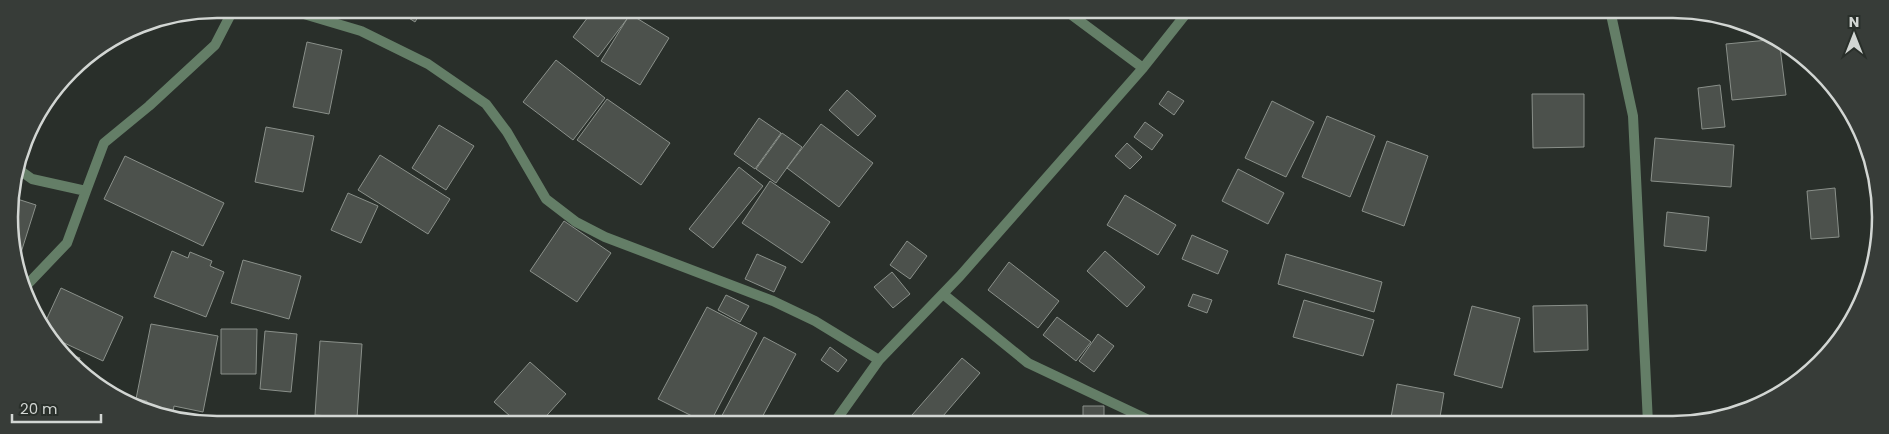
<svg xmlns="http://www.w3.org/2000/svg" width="1889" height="434" font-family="Poppins,sans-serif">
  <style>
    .building { fill: #4c514c; stroke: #8a908a }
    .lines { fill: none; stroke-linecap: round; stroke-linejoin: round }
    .street { stroke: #647e67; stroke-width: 10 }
    .rim { fill: none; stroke: #d2d6d3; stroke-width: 2.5 }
  </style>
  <rect width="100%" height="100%" fill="#292f2a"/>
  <path class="building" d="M395,9H423L415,22Z
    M594,9H622L630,15L598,57L573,37Z
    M630,14L669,38L640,85L601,61Z
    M1779,39L1786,95L1732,100L1726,44Z
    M307,42L342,50L329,114L293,107Z
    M556,60L605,98L573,140L523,102Z
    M1720,85L1725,127L1702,129L1698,88Z
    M847,90L876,116L858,136L829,110Z
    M1168,91L1184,101L1174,115L1159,104Z
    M1532,94H1584V147L1533,148Z
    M607,99L670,143L641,185L577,140Z
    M1272,101L1314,122L1286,177L1245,158Z
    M1327,116L1375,136L1350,197L1302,177Z
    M759,118L781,133L755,169L734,154Z
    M1145,122L1163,135L1152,150L1134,137Z
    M821,124L873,163L839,207L787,168Z
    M439,125L474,146L446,190L412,168Z
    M266,127L314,136L303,192L255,182Z
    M782,133L802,147L776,183L756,169Z
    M1655,138L1734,145L1731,187L1651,181Z
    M1387,141L1428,156L1404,226L1362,211Z
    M1127,143L1142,157L1130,169L1115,156Z
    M380,155L450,199L428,234L358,190Z
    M125,156L224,203L203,246L104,199Z
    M739,167L763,186L713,248L689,229Z
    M1238,169L1284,193L1268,224L1222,201Z
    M770,181L830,222L802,263L742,223Z
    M1835,188L1839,237L1811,239L1807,191Z
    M348,193L378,206L361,243L331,230Z
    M1125,195L1176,225L1158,255L1107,225Z
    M11,197L36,205L19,259L15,258L9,203Z
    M1667,212L1709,217L1706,251L1664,246Z
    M564,221L611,253L577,302L530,271Z
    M1192,235L1228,251L1218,274L1182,259Z
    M907,241L927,256L910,279L890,265Z
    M172,251L188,258L190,252L212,261L210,266L224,272L206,317L154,297Z
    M1105,251L1145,287L1127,307L1087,271Z
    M757,254L786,267L774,292L745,279Z
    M1286,254L1382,282L1374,312L1278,284Z
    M243,260L301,276L289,319L231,303Z
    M1009,262L1059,301L1038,328L988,290Z
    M892,272L910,294L893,308L874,287Z
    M61,288L123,317L103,361L47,335L43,327Z
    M1193,294L1212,300L1207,313L1188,306Z
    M726,295L749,306L740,322L718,310Z
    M1304,300L1374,320L1363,356L1293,337Z
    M1587,305L1588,350L1534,352L1533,306Z
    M1472,306L1520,318L1502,388L1454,375Z
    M707,307L757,333L710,423H706L658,399Z
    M1057,317L1091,342L1076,361L1043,335Z
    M151,324L218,336L203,412L174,406L173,412L146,407L147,401L136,399Z
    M221,329H257L256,374H221Z
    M265,331L297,334L291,392L260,389Z
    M1098,334L1114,346L1094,372L1079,361Z
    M764,337L796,354L759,423H718Z
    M320,341L362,344L357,418L315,415Z
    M830,347L847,360L838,372L821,360Z
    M59,350L80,358L77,366Z
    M962,358L980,373L937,423H905Z
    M530,362L566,394L540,423H518L494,402Z
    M1397,384L1444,393L1439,423H1390Z
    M1083,406H1104V423H1083Z
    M1457,419L1487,423H1456Z"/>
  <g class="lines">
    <path class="street" d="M287,9L361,31L428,64L486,104L507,132L546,199L576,222L605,237L773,301L815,321L879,360
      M1065,10L1143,68
      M1610,10L1633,116L1648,423
      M18,169L32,179L86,191L104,143L149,106L215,45L232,12L230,9
      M24,288L67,243L86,191
      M943,294L1028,363L1155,423
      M834,423L879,360L960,276L1143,68L1189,10"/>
  </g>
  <path d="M0 0H1889V434H0ZM217 18H1673A199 199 0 0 1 1872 217V217A199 199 0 0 1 1673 416H217A199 199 0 0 1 18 217V217A199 199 0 0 1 217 18Z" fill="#373c38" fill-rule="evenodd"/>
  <path class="rim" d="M217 18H1673A199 199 0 0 1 1872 217V217A199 199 0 0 1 1673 416H217A199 199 0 0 1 18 217V217A199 199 0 0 1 217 18Z"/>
  <g transform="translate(1854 35)" stroke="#292f2a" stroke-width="4" paint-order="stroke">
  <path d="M0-4L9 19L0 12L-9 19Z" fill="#d2d6d3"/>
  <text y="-8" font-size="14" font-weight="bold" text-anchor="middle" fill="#d2d6d3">N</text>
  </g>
  <path d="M12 414v8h89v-8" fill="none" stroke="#d2d6d3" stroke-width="2.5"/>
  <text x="20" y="414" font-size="15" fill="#d2d6d3" stroke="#292f2a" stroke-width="4" paint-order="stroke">20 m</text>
</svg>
